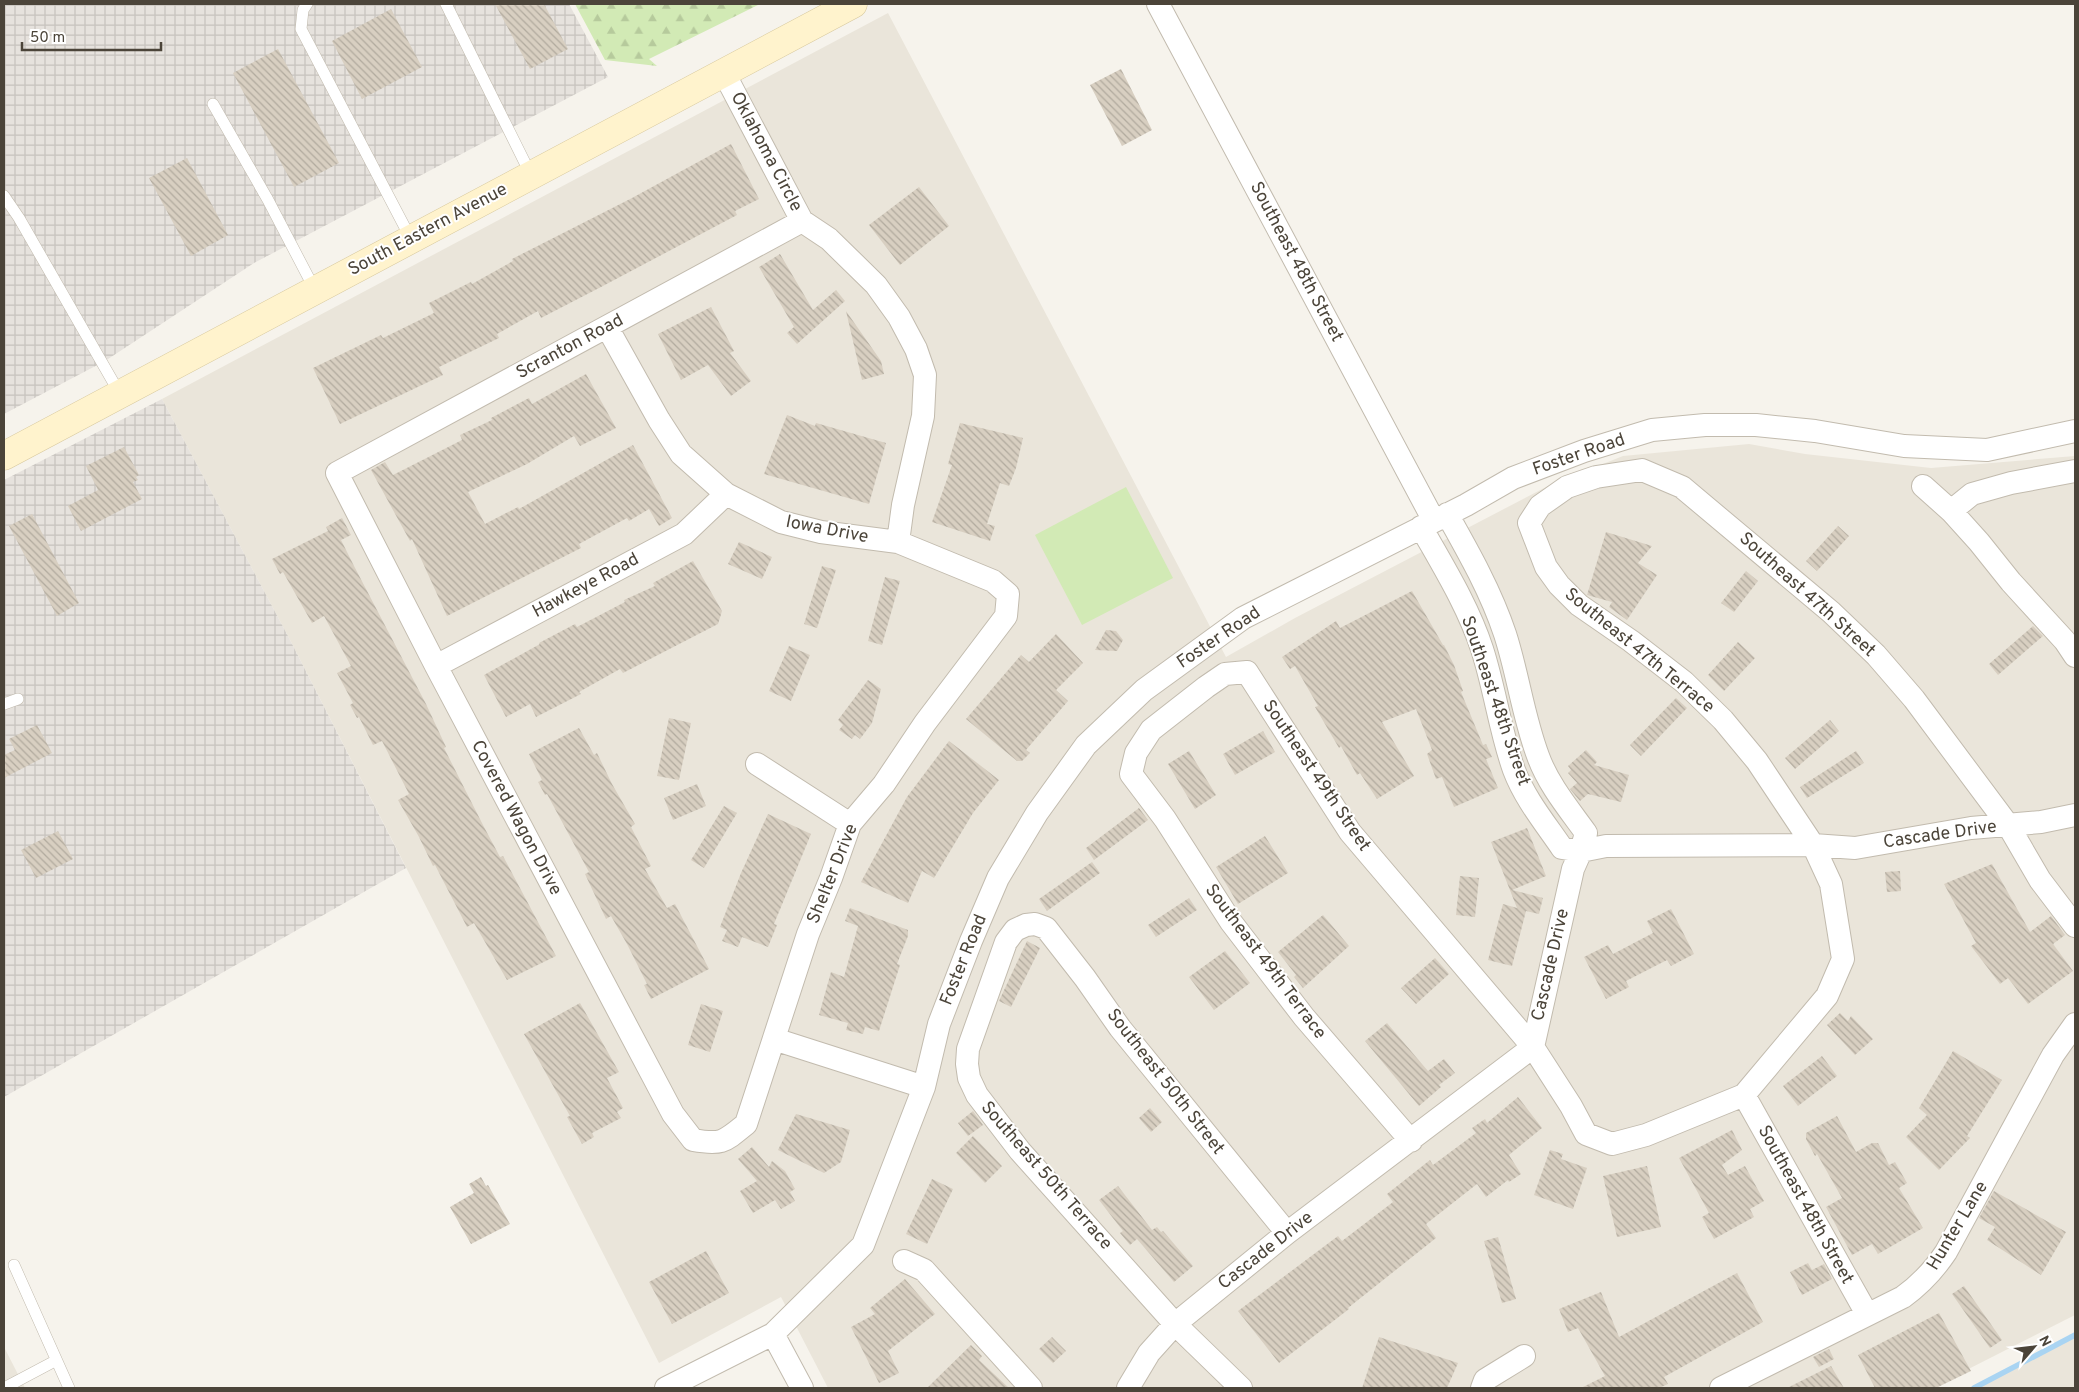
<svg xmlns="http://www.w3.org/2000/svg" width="2079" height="1392" font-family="Overpass,sans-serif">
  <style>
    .residential { fill: #eae5da }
    .industrial { fill: url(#industrial-grid) }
    .forest { fill: url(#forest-firs) }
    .pitch { fill: #d2eab5 }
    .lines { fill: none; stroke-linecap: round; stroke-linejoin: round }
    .stream { stroke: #a9d4f2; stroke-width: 5.5 }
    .building { fill: url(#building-back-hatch) }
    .lane-casing { stroke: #c2bbae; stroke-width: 12 }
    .street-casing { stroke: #c2bbae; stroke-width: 24 }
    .secondary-casing { stroke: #d6c79b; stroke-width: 29 }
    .lane { stroke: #fff; stroke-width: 11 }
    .street { stroke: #fff; stroke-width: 22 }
    .secondary { stroke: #fff3cd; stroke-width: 28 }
    .labels { text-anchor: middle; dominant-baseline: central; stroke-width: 4; stroke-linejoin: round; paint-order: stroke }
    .street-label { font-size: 18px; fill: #4b4439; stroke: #fff }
  </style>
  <defs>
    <pattern id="industrial-grid" width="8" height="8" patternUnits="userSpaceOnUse" patternTransform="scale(1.25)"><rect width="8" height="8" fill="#e6e2dd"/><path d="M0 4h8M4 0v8" fill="none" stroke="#c7c3be"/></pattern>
    <pattern id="forest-firs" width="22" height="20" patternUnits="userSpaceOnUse" patternTransform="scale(1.25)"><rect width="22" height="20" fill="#d2eab5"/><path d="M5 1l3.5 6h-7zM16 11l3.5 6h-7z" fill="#b6ca9c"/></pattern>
    <pattern id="building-back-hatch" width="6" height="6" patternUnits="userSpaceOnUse" patternTransform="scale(1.25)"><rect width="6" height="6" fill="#d8cfc1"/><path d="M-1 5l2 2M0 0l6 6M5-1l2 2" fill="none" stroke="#b1aa9e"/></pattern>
  </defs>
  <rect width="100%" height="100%" fill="#f6f3ec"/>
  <path class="residential" d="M888,13L1226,657L1295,618L1548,486L1623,456L1749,444L1805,454L1931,468L2075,456V1315L1931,1388H828L781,1297L659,1363L289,638L162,399Z
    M2075,1336V1388H1976Z
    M4,1347L25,1388H4Z"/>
  <path class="industrial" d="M4,4H569L608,77L254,263L105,361L4,414Z
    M162,399L289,638L406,868L4,1097V480Z"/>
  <path class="forest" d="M575,4H760L649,59L657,66L605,60Z"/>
  <path class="pitch" d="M1126,487L1173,578L1082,625L1035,535Z"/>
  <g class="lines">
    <path class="stream" d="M1974,1388L2075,1335"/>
  </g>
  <path class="building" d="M495,4H544L568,49L530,69Z
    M391,9L422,67L362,99L332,41Z
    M278,49L339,163L294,187L233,73Z
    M1121,69L1152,130L1122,146L1090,85Z
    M731,144L759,199L735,211L737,215L601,287L541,318L538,311L497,334L499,338L439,367L443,375L340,424L313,368L381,335L383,338L434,313L429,303L471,282L472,284L513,261L512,259L632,198Z
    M187,158L228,235L191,256L149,178Z
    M919,187L949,226L900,265L869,225Z
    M780,254L813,310L836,290L845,301L797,344L787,333L794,327L759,267Z
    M711,307L734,351L730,353L751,381L731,396L708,365L681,380L658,334Z
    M846,311L881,361L884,374L862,380Z
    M586,374L616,428L580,446L574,436L527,464L468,492L485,524L518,507L519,509L633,445L672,518L659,526L649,509L629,521L627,518L579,544L581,548L447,616L412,539L410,541L371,470L385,462L393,475L462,440L460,435L492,420L491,418L529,398L532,404Z
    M787,415L815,426L816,423L886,443L869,504L764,474Z
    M960,423L1023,438L1016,468L1009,486L1000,483L987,524L995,526L990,541L932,522L952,465L948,464Z
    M124,447L139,475L136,477L138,480L133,482L142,499L81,531L68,506L98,490L86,466Z
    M32,514L79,603L57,616L9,526Z
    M342,518L351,535L341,540L354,566L426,704L446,747L444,748L484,827L500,857L503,856L556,956L507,980L474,923L467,927L435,865L433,866L419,837L398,800L409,794L382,741L373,745L359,717L357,718L350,705L353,703L337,673L351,666L324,616L312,623L283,572L280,574L272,559L328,531L326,527Z
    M1838,526L1849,536L1817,571L1806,561Z
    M1606,532L1652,546L1638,563L1657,575L1627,620L1609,607L1612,602L1587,595Z
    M739,542L772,557L762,579L728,564Z
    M693,561L722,611L718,624L623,673L620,669L579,692L581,694L536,717L530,704L506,717L484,675L540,644L539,643L575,624L577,627L625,602L624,600L655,586L653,583Z
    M822,566L836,570L817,628L804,624Z
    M1746,571L1758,581L1734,612L1721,603Z
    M885,577L900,581L882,645L868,641Z
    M1412,591L1443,645H1444L1454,665L1463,691L1461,692L1483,745L1486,744L1492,757L1486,759L1498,788L1454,807L1442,777L1436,779L1427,754L1432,750L1416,709L1382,722L1414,776L1377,799L1360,773L1357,775L1341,746L1339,748L1315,707L1318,706L1295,666L1290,669L1282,657L1336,621L1340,628Z
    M2033,626L2043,636L1998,675L1989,664Z
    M1106,630L1116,631L1123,640L1117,651L1095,650Z
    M1056,634L1083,663L1056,690L1068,701L1026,750L1030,753L1022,761H1017L966,719L1021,655L1029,662Z
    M1738,642L1755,658L1724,691L1708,675Z
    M789,646L810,655L791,701L769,691Z
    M868,680L881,689L872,723L860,739L855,735L852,739L839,730L843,725L838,720Z
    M1676,698L1687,708L1641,756L1630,745Z
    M669,718L691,723L679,780L657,776Z
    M1830,720L1839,731L1795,769L1785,758Z
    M37,725L52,753L4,778V755L15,750L9,739Z
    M579,728L594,755L597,753L612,784L635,824L631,827L651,866L645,869L667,908L675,904L709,969L651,999L644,985L647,984L627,944L611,916L606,919L585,874L589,872L547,794L545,795L538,782L542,780L529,754Z
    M1263,731L1275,752L1235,775L1223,754Z
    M949,741L999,780L973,813L934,878L922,871L908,903L861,882L907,797Z
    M1586,750L1597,762L1594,765L1629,775L1621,802L1588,794L1580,801L1570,789L1577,783L1568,773L1571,770L1568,766Z
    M1189,751L1216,795L1195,809L1168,764Z
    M1856,751L1864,763L1807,798L1800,787Z
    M697,784L706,806L673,820L664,798Z
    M724,806L737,813L704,868L691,860Z
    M1139,808L1148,820L1094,860L1086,848Z
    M768,814L811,834L774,924L777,925L768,947L742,937L738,947L722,941L727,930L720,927L741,873Z
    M1527,828L1546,876L1512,890L1543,898L1539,914L1526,911L1512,966L1488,960L1503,904L1517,908L1491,842Z
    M58,831L73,859L36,878L21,850Z
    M1265,836L1288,873L1238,904L1216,867Z
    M1092,862L1100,873L1047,911L1039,899Z
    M1992,864L2030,932L2051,916L2065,935L2053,944L2073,971L2028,1004L2008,978L2000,984L1971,946L1976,943L1944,884Z
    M1900,871L1901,891L1887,892L1885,872Z
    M1460,876L1479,878L1475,917L1456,915Z
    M1189,898L1197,910L1156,937L1148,925Z
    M850,908L908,930V936L897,964L900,965L879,1031L865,1027L863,1034L846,1030L848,1023L819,1015L831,972L844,977L858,926L845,921Z
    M1671,909L1694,954L1671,966L1667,960L1626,981L1629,987L1606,999L1584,957L1608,945L1613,954L1653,933L1647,921Z
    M1323,915L1349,946L1303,988L1294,977L1296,975L1278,952Z
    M1027,941L1040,948L1011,1007L999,1001Z
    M1225,951L1250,983L1214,1010L1189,977Z
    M1435,958L1449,974L1416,1004L1401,988Z
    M580,1003L619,1072L607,1078L623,1108L617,1112L621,1118L592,1133L594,1137L582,1144L567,1117L570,1116L524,1034Z
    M701,1004L723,1011L710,1052L688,1045Z
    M1840,1013L1848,1021L1851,1016L1873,1039L1855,1055L1827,1025Z
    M1387,1023L1428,1071L1444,1059L1455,1073L1439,1085L1441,1087L1419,1106L1365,1041Z
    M1953,1051L2002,1080L1967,1136L1970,1138L1939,1170L1906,1137L1927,1115L1919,1108Z
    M1822,1056L1837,1076L1798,1106L1783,1086Z
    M1518,1097L1542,1128L1509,1155L1521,1174L1509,1182L1508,1180L1486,1197L1477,1184L1426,1224L1436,1238L1348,1308L1349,1309L1279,1363L1238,1311L1338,1236L1342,1241L1393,1202L1387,1194L1430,1160L1433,1165L1476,1133L1472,1128L1485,1119L1487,1123Z
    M1150,1108L1162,1122L1151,1132L1139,1118Z
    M973,1111L983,1125L968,1136L958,1123Z
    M796,1114L850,1130L841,1162L824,1173L778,1150Z
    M1837,1116L1856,1152L1872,1143H1878L1889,1165L1895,1162L1907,1183L1899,1188L1923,1228L1878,1254L1872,1244L1852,1255L1826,1207L1842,1198L1817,1154L1815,1156L1806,1139V1133Z
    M1732,1130L1742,1150L1722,1165L1728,1175L1745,1166L1764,1201L1750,1209L1754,1217L1714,1239L1702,1217L1709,1213L1679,1158Z
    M973,1136L1002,1166L985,1183L956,1153Z
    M752,1147L769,1167L772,1161L785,1171L795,1189L790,1192L795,1201L781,1209L775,1200L753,1213L740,1191L757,1181L738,1159Z
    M1550,1150L1563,1154L1561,1159L1587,1168L1573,1209L1534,1195Z
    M1647,1166L1661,1227L1617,1237L1603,1176Z
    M481,1177L486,1186L488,1185L510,1224L471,1244L450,1207L474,1193L469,1184Z
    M932,1179L953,1189L927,1244L906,1234Z
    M1118,1186L1152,1230L1157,1227L1161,1232L1163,1231L1193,1266L1174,1282L1137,1239L1130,1245L1120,1233L1123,1231L1099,1200Z
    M1994,1191L2066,1232L2041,1275L1987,1240L1995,1227L1979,1218Z
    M1498,1237L1516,1299L1502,1303L1484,1241Z
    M706,1251L729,1293L672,1324L649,1282Z
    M1808,1263L1812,1270L1824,1264L1832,1279L1802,1295L1790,1272Z
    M1737,1273L1763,1322L1664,1377L1668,1384L1659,1388H1581L1605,1376L1578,1328L1568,1332L1559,1309L1601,1292L1619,1337Z
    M905,1279L935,1314L888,1351L899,1373L879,1383L851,1327L875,1314L870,1308Z
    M1964,1286L2002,1340L1990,1348L1952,1294Z
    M1939,1313L1971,1371L1936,1388H1875L1858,1355Z
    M1052,1337L1066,1351L1053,1363L1039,1349Z
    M1379,1337L1458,1363L1447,1388H1362Z
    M971,1345L982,1356L979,1360L1009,1388H927Z
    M1829,1349L1834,1359L1819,1367L1813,1357Z
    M1831,1366L1844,1388H1787Z"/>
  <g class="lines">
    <defs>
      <path id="lane" d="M307,4L303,10L301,29L411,239
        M446,4L531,175
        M213,104L268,200L315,290
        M4,196L19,218L120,394
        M4,704L18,699
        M14,1265L69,1388
        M4,1388L55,1361"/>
      <path id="street" d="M1158,4L1434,521
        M724,73L802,221L829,239L876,285L899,317L916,349L925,375L923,416L903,505L898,542
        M607,327L659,420L681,454L726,494L781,522L821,532L898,542L993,581L1008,594L1006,616L925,723L884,784L850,824L831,878L808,934L746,1124C724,1142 722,1145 693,1140L673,1114L436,666L337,473L802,221
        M1923,486L1951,511L1979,542L2011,582L2065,641L2075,656
        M1951,511L1972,494L2011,483L2075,471
        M1421,527C1443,566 1468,606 1482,649C1495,689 1500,731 1514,770C1525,799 1545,823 1562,848L1581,851L1606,846L1813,845L1855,848L1971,828L2041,822L2075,815
        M436,666L684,534L726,494
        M757,764L850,824
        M774,1039L924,1087
        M1744,1095L1867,1314
        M1411,1141L1304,1017L1231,922L1165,819L1131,774L1136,753L1151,730L1206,687L1225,674L1247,672L1350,832L1533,1047L1571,1106L1586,1134L1612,1144L1646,1135L1744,1095L1827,996L1843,959L1831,884L1813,845L1757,761L1723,720L1684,682L1631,641L1579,605L1559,585L1546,567L1529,523L1540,506L1567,487L1596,477L1642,470L1682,487L1831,612L1876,655L1914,699L2008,825L2040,880L2075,926
        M904,1261L924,1270L1031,1388
        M773,1334L802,1388
        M666,1388L773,1334L863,1245L924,1087L939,1024L971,941L998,878L1037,813L1086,745L1144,690L1243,618L1466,505L1513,478L1584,451L1652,430L1705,425H1756L1815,431L1904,446L1987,450L2075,431
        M1128,1388L1149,1353L1175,1324L1287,1233L1533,1047L1573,869L1581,851L1586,833C1568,808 1548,784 1538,756C1523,716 1518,674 1505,634C1491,592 1469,553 1447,514
        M1241,1388L1175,1324L1020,1151L977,1095L969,1078L967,1064L968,1049L1006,942L1015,930L1026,925L1035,924L1046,928L1085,978L1120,1028L1287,1233
        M1482,1388L1485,1380L1524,1356
        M1721,1388L1903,1297C1921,1284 1934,1270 1946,1252L2053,1055L2075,1024"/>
      <path id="secondary" d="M4,456L853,4"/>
    </defs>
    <use href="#lane" class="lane-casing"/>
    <use href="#street" class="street-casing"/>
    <use href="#secondary" class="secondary-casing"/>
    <use href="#lane" class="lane"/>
    <use href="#street" class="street"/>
    <use href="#secondary" class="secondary"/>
  </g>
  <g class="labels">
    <g class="street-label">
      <text transform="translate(766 152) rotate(62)">Oklahoma Circle</text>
      <text transform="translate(428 230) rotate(-28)">South Eastern Avenue</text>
      <text transform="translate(1296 262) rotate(62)">Southeast 48th Street</text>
      <text transform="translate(570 347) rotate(-28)">Scranton Road</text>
      <text transform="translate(1579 455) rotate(-19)">Foster Road</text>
      <text transform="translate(827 530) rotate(11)">Iowa Drive</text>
      <text transform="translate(586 586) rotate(-28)">Hawkeye Road</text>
      <text transform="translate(1807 595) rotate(42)">Southeast 47th Street</text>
      <text transform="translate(1219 638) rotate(-34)">Foster Road</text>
      <text transform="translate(1639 651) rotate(39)">Southeast 47th Terrace</text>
      <text transform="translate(1495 701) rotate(71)">Southeast 48th Street</text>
      <text transform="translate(1316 776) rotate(56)">Southeast 49th Street</text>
      <text transform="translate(516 818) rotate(62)">Covered Wagon Drive</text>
      <text transform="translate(1940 835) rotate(-8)">Cascade Drive</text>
      <text transform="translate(833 874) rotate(-68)">Shelter Drive</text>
      <text transform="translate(964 960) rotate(-68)">Foster Road</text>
      <text transform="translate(1265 962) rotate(53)">Southeast 49th Terrace</text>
      <text transform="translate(1551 965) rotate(-77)">Cascade Drive</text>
      <text transform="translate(1165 1082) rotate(52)">Southeast 50th Street</text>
      <text transform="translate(1046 1176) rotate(49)">Southeast 50th Terrace</text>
      <text transform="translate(1805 1205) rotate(61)">Southeast 48th Street</text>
      <text transform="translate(1958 1226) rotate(-59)">Hunter Lane</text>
      <text transform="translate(1266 1251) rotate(-38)">Cascade Drive</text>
    </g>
  </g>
  <rect width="2079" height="1392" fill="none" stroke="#4b4439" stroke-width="10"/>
  <g transform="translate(2034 1347) rotate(62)" stroke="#ffffff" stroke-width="4" paint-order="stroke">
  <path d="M0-4L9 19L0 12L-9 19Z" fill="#4b4439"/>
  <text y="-8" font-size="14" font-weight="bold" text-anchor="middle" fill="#4b4439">N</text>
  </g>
  <path d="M22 42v8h139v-8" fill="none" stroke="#4b4439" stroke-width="2.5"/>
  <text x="30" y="42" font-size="15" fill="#4b4439" stroke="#ffffff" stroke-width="4" paint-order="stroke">50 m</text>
</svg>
